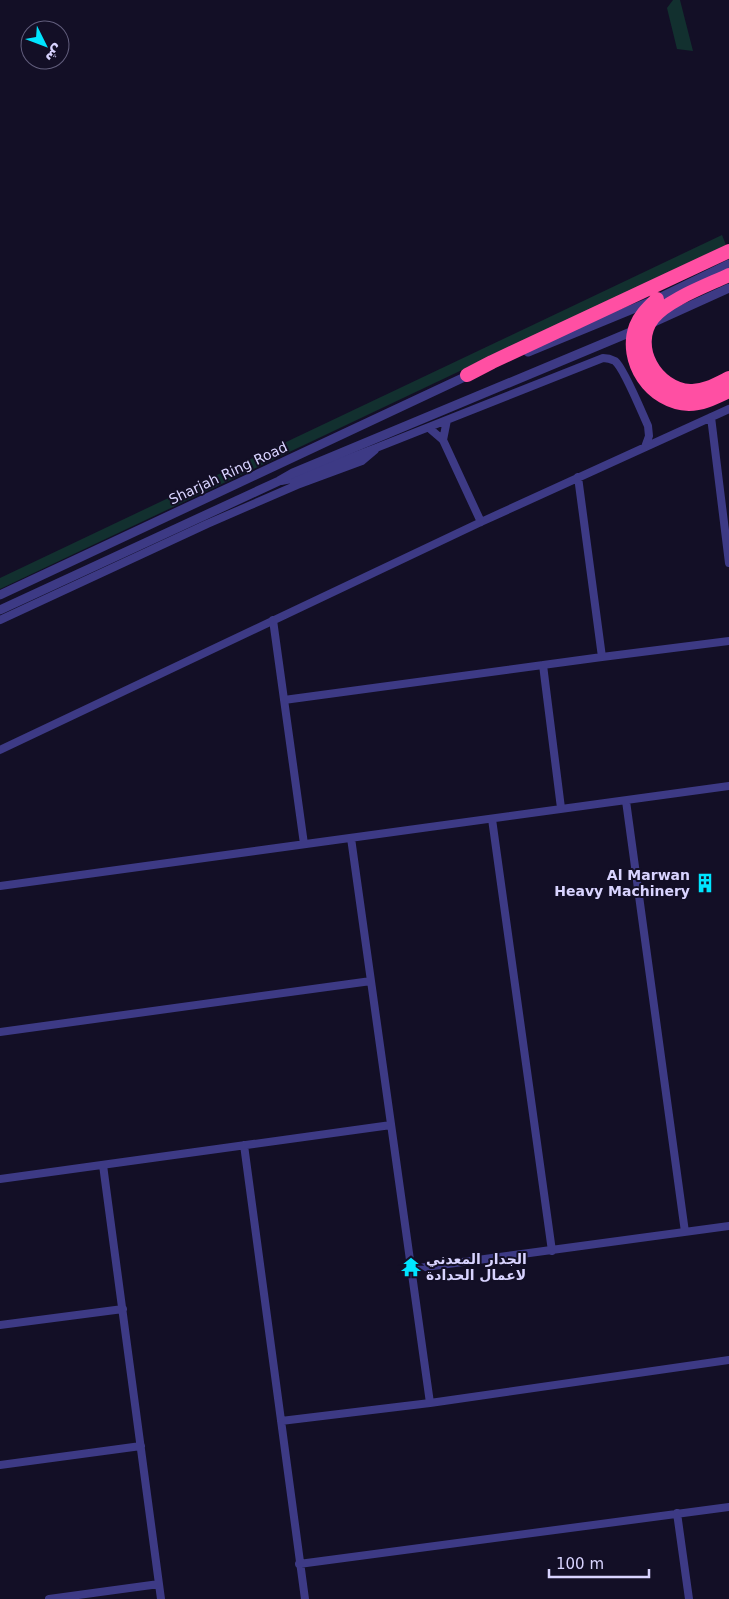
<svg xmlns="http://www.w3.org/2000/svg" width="729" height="1599" font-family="'DejaVu Sans',Vazirmatn,sans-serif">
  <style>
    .green { fill: #12302f }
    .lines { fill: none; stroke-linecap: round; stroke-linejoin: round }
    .minor { stroke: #3d3a85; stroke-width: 8 }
    .tertiary { stroke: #3d3a85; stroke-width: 9 }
    .motorway { stroke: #ff4fa3; stroke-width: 14 }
    .labels { text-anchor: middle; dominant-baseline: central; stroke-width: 4; stroke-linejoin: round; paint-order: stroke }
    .street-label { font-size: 14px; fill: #d9d4ff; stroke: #130f26 }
    .poi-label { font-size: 14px; font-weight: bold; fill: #d9d4ff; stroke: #130f26; text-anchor: end }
  </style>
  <rect width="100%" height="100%" fill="#130f26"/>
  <path class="green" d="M673,0H680L693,51L677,49L667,8Z
    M722,235L726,245L0,589V578Z"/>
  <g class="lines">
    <path class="minor" d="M711,417L729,563
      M429,428L443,440L481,522
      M443,440L447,420
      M578,477L602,657
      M281,481L297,478L376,448L603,358C607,358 611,359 615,361C624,368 642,413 648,426L649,436L645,447
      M0,620L207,524L297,485L362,461L375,450
      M273,620L304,844
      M543,665L561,808
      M284,700L602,657L729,641
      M0,750L481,522L729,409
      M626,801L685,1232
      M492,819L552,1251
      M351,838L430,1403
      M0,886L729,786
      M0,1032L371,981
      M244,1145L305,1599
      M103,1165L161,1599
      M0,1179L391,1125
      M411,1269L729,1226
      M0,1325L123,1309
      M281,1421L430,1403L729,1360
      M0,1465L141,1446
      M677,1513L689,1599
      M299,1564L729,1507
      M49,1599L159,1584"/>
    <path class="tertiary" d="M652,323L729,288
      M528,352L657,299L729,264
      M0,595L471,374
      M0,610L279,481L293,473L638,329"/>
    <path class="motorway" d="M729,275C708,285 667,300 653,318C631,346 656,389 690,391C703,392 717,384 729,378
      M657,299C649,307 640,315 636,326C623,361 651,403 689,404C703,404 716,397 729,391
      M467,375L492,362L729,251"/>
  </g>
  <defs>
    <symbol id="building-bare" viewBox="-9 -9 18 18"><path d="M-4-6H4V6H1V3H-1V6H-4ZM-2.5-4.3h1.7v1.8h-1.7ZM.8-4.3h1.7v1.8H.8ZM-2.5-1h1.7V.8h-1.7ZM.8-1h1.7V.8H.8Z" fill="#00e5ff" stroke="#130f26" stroke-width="2.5" paint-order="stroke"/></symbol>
    <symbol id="temple-bare" viewBox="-9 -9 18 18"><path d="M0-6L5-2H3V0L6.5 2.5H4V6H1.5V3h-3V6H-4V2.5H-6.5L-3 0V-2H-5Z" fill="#00e5ff" stroke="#130f26" stroke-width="2.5" paint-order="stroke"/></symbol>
  </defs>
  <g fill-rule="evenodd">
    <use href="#building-bare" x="691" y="869" width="28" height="28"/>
    <use href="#temple-bare" x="397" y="1253" width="28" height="28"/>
  </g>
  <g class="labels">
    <g class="street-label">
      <text transform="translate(228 473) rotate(-25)">Sharjah Ring Road</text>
    </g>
    <g class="poi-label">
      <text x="690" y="875">Al Marwan<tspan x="690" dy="16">Heavy Machinery</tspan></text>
      <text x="426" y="1259" text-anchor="start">الجدار المعدني<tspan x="426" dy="16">لاعمال الحدادة</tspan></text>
    </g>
  </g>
  <g transform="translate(45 45) rotate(132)"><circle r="24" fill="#130f26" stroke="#625e7d"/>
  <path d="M0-4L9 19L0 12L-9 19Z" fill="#00e5ff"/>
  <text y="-8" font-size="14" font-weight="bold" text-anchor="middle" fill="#d9d4ff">ش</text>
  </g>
  <path d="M549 1569v8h100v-8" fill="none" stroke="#d9d4ff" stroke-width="2.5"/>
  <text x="556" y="1569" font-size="15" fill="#d9d4ff" stroke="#130f26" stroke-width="4" paint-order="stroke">100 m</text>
</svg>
